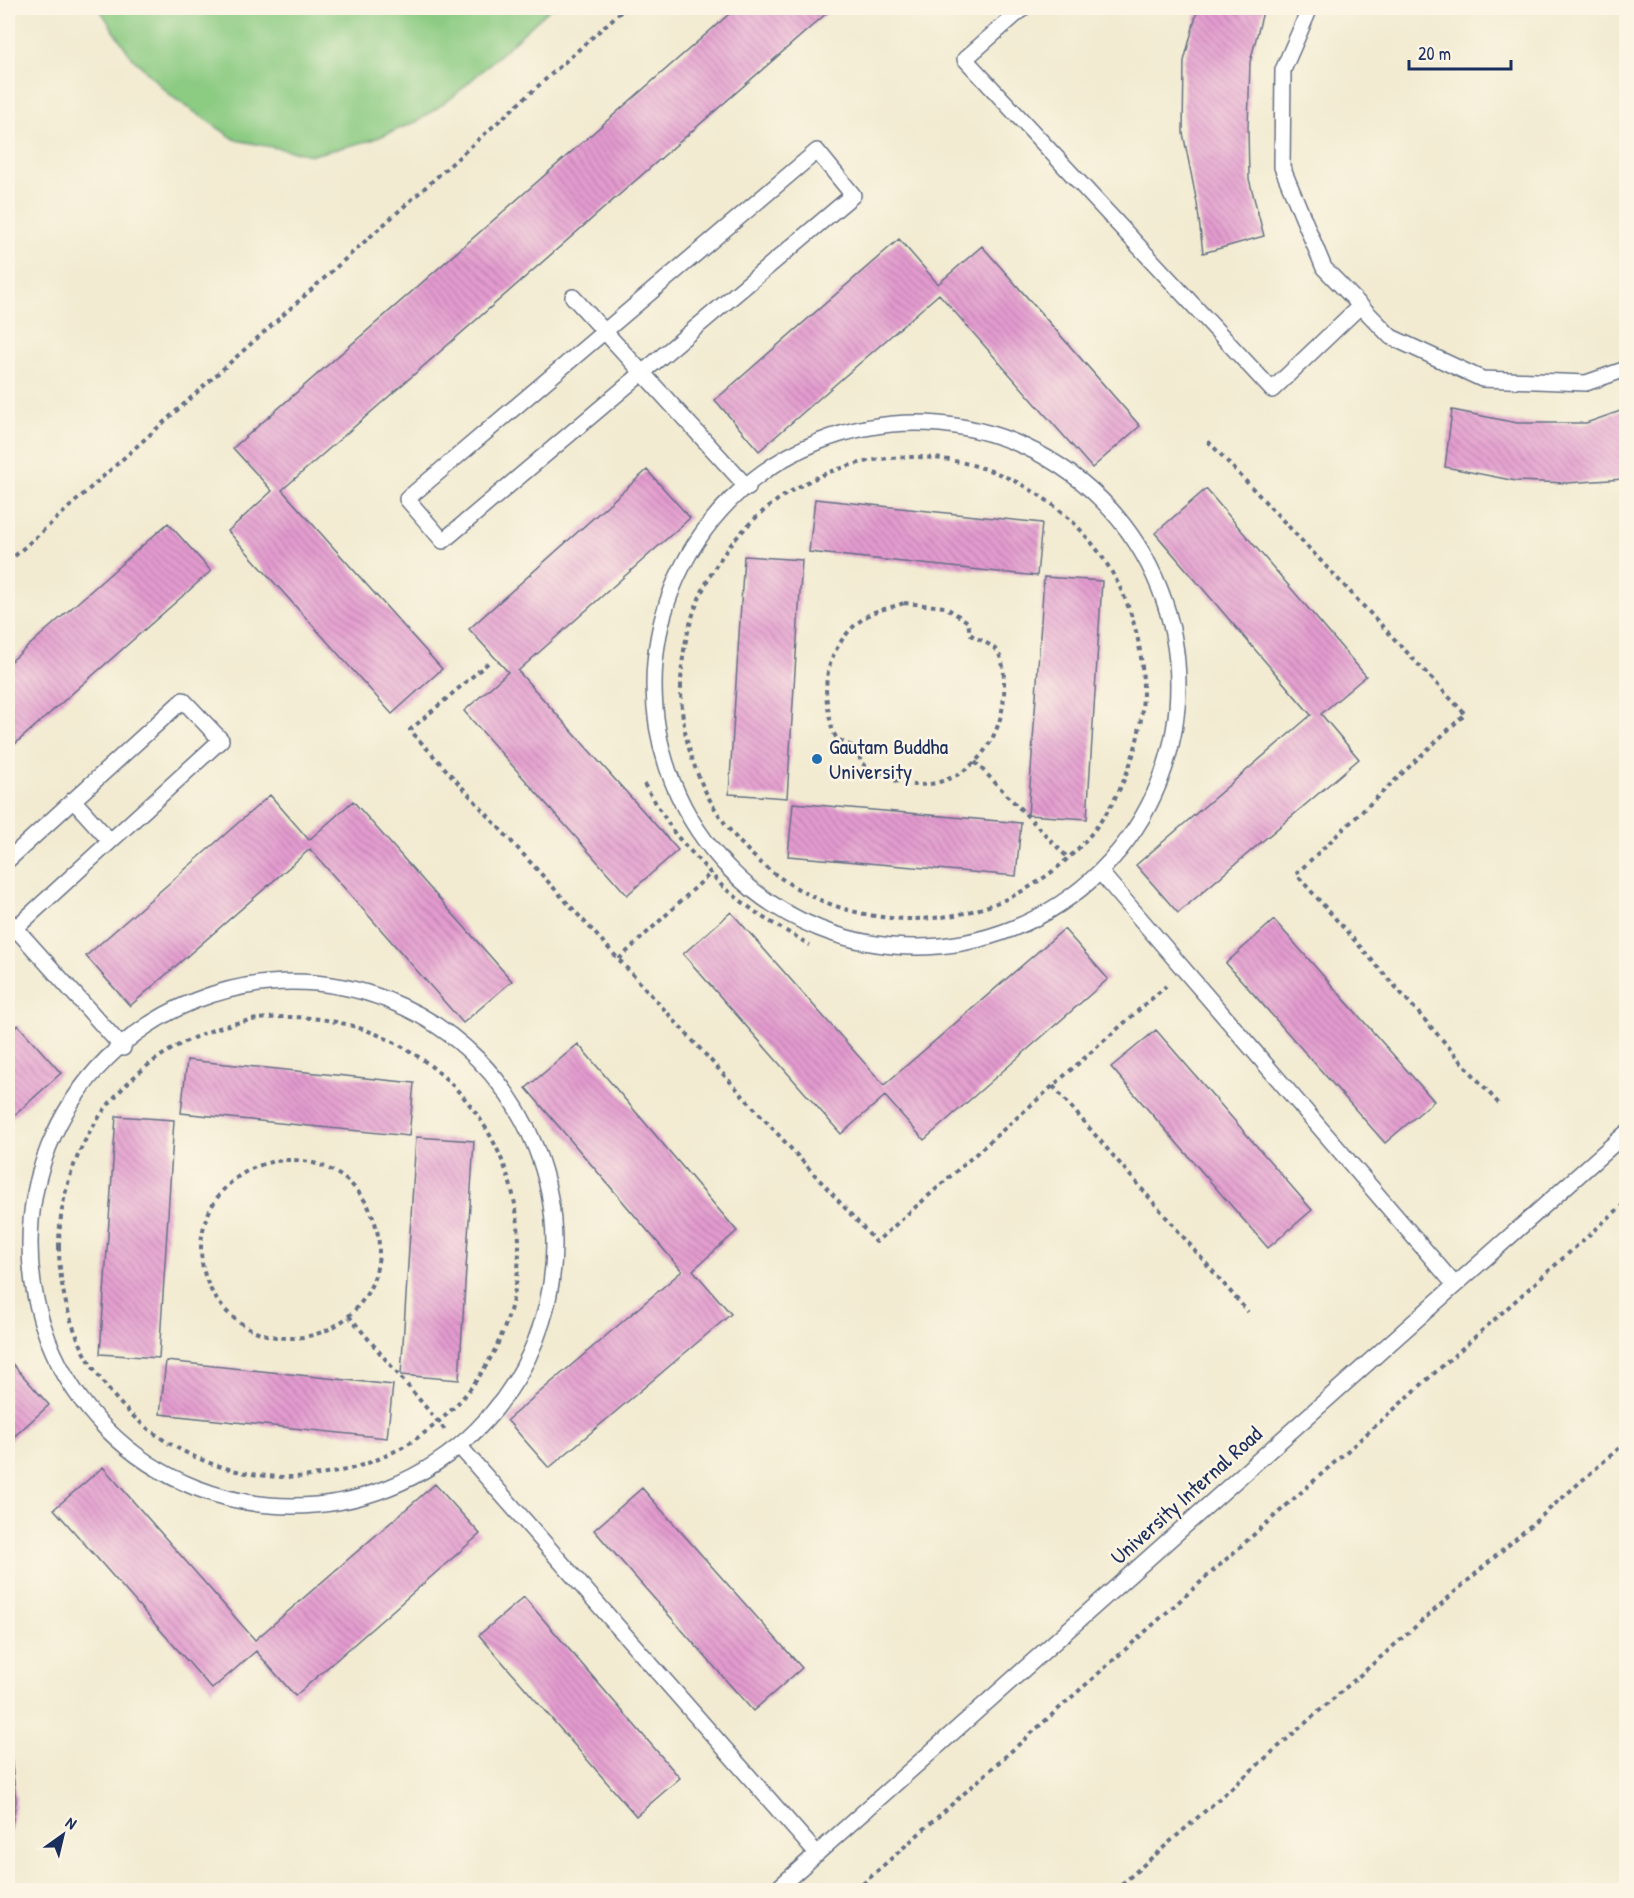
<svg xmlns="http://www.w3.org/2000/svg" width="1634" height="1898" font-family="'Patrick Hand',sans-serif">
  <style>
    .green { fill: #8bcb82; stroke: #537d70; stroke-width: 1.5 }
    .building { fill: url(#building-back-hatch) }
    .lines { fill: none; stroke-linecap: round; stroke-linejoin: round }
    .service-casing { stroke: #667186; stroke-width: 18 }
    .path { stroke: #667186; stroke-width: 4; stroke-dasharray: 4.5 4.5; stroke-linecap: butt }
    .service { stroke: #fff; stroke-width: 15 }
    .poi-dot { fill: #1f6fb2; stroke: #fcf5e5; stroke-width: 2 }
    .labels { text-anchor: middle; dominant-baseline: central; stroke-width: 5; stroke-linejoin: round; paint-order: stroke }
    .poi-label { font-size: 22px; fill: #1b2f5e; stroke: #fcf5e5; text-anchor: start }
    .street-label { font-size: 22px; fill: #1b2f5e; stroke: #fcf5e5 }
  </style>
  <defs>
    <pattern id="building-back-hatch" width="6" height="6" patternUnits="userSpaceOnUse" patternTransform="scale(1.5)"><rect width="6" height="6" fill="#e49bcf"/><path d="M-1 5l2 2M0 0l6 6M5-1l2 2" fill="none" stroke="#b87fab"/></pattern>
  </defs>
  <rect width="100%" height="100%" fill="#fcf5e5"/>
  <filter id="ink" filterUnits="userSpaceOnUse"><feTurbulence type="fractalNoise" baseFrequency=".0167" numOctaves="2"/><feDisplacementMap in="SourceGraphic" scale="12" xChannelSelector="R" yChannelSelector="G"/><feConvolveMatrix kernelMatrix="1 2 1 2 8 2 1 2 1" color-interpolation-filters="sRGB"/></filter>
  <filter id="wash" filterUnits="userSpaceOnUse"><feTurbulence type="fractalNoise" baseFrequency=".008" numOctaves="4" result="noise"/><feDisplacementMap in="SourceGraphic" scale="24" xChannelSelector="R" yChannelSelector="G"/><feGaussianBlur stdDeviation="1.35" result="paint"/><feColorMatrix in="noise" values="0 0 0 0 0 0 0 0 0 0 0 0 0 0 0 0 0 1.4 0 .05"/><feComposite in="paint" operator="in"/></filter>
  <g filter="url(#wash)">
    <rect width="100%" height="100%" fill="#f2ebd1"/>
    <path class="green" d="M99,8H551L454,96L418,121L372,140L312,155L236,140L171,96L130,55Z"/>
    <g id="blocks">
      <path class="building" d="M736,8H824L828,12L282,490L442,669L392,714L228,531L272,491L233,448Z
        M1198,8H1264L1250,62L1248,128L1249,179L1264,236L1203,253L1197,203L1183,133L1184,61Z
        M899,239L938,284L982,246L1140,426L1092,468L939,294L759,451L715,400Z
        M1626,409V478L1624,479L1567,483L1516,481L1445,467L1452,410L1517,423H1586Z
        M647,470L690,518L518,671L678,850L627,895L464,711L508,672L469,629Z
        M1206,489L1366,676L1321,714L1359,759L1178,913L1136,865L1311,715L1155,533Z
        M815,499L1042,523L1037,576L809,552Z
        M168,523L211,571L8,750V664Z
        M744,556L802,560L787,798L729,794Z
        M1044,577L1102,581L1087,819L1028,815Z
        M270,795L309,840L353,801L512,981L463,1023L310,849L130,1006L86,956Z
        M793,803L1021,823L1016,876L788,856Z
        M731,912L884,1085L1064,929L1108,979L924,1140L885,1096L841,1134L683,954Z
        M1274,920L1434,1101L1385,1143L1226,963Z
        M18,1025L61,1073L8,1121V1035Z
        M1156,1030L1312,1210L1268,1248L1111,1067Z
        M578,1044L737,1231L693,1270L731,1314L549,1468L507,1420L682,1271L526,1088Z
        M187,1060L414,1083L409,1136L181,1113Z
        M116,1116L174,1120L159,1358L100,1354Z
        M416,1137L474,1141L459,1380L401,1375Z
        M8,1359L49,1405L8,1442Z
        M166,1361L393,1385L387,1438L160,1414Z
        M103,1467L255,1640L435,1484L480,1534L295,1696L256,1651L212,1689L54,1509Z
        M642,1488L802,1668L753,1711L594,1530Z
        M524,1597L680,1778L636,1816L479,1635Z
        M9,1737L16,1801L9,1843L8,1738Z"/>
    </g>
  </g>
  <g filter="url(#ink)">
    <use href="#blocks" fill-opacity="0" stroke="#667186" stroke-width="1.5"/>
    <g class="lines">
      <defs>
        <path id="service" d="M1023,8L965,59L1272,390L1360,306
          M1310,8L1283,70L1282,167L1324,268L1391,337L1482,379L1586,383L1626,369
          M817,151L853,195L443,541L407,499Z
          M573,297L748,488
          M654 685a262 262 0 1 1 524 0a262 262 0 1 1-524 0Z
          M73,800L110,841
          M8,860L183,700L221,740L8,935
          M1101,873L1455,1285
          M8,920L123,1048
          M30 1244a262 262 0 1 1 524 0a262 262 0 1 1-524 0Z
          M461,1448L817,1854
          M776,1890L1626,1133"/>
      </defs>
      <use href="#service" class="service-casing"/>
      <path class="path" d="M1208,441L1465,714L1296,874L1499,1104
        M681 688a231 231 0 1 1 462 0a231 231 0 1 1-462 0Z
        M8,562L625,8
        M904,603L945,607L968,622L970,634C977,639 987,642 994,648C1003,656 1004,671 1004,682C1007,735 973,785 916,785C897,785 877,772 861,763L858,750C852,745 844,743 838,739C831,733 830,717 828,708C820,670 838,632 872,613C881,609 894,607 904,603Z
        M488,663L410,730L876,1242L1166,986
        M975,762L1069,859
        M644,784L675,834L723,887L762,917L810,945
        M619,959L712,872
        M59 1247a230 230 0 1 1 460 0a230 230 0 1 1-460 0Z
        M1053,1086L1248,1312
        M201 1249a89 89 0 1 1 178 0a89 89 0 1 1-178 0Z
        M349,1316L445,1430
        M856,1890L1626,1202
        M1115,1890L1626,1442"/>
      <use href="#service" class="service"/>
    </g>
  </g>
  <circle class="poi-dot" cx="817" cy="759" r="6"/>
  <g class="labels">
    <g class="poi-label">
      <text x="829" y="746">Gautam Buddha<tspan x="829" dy="25">University</tspan></text>
    </g>
    <g class="street-label">
      <text transform="translate(1186 1495) rotate(-42)">University Internal Road</text>
    </g>
  </g>
  <rect width="1634" height="1898" fill="none" stroke="#fcf5e5" stroke-width="30"/>
  <g transform="translate(63 1835) rotate(34)" stroke="#fcf5e5" stroke-width="4.5" paint-order="stroke">
  <path d="M0-4.5L10 22L0 15L-10 22Z" fill="#1b2f5e"/>
  <text y="-9" font-size="16" font-weight="bold" text-anchor="middle" fill="#1b2f5e">N</text>
  </g>
  <path d="M1409 60v9h102v-9" fill="none" stroke="#1b2f5e" stroke-width="3"/>
  <text x="1418" y="60" font-size="18" fill="#1b2f5e" stroke="#fcf5e5" stroke-width="4.5" paint-order="stroke">20 m</text>
</svg>
